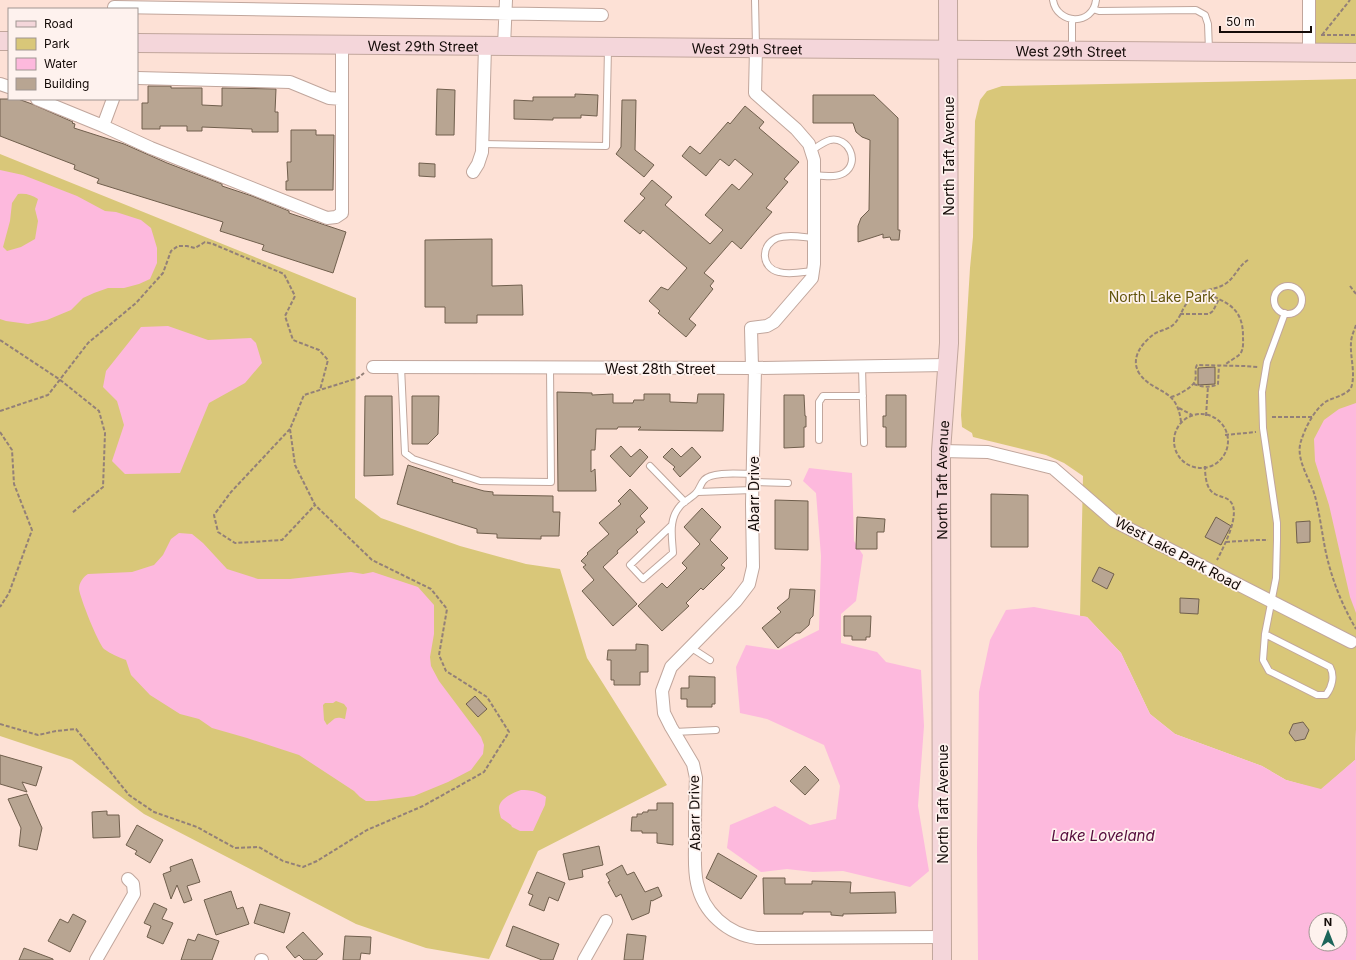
<svg xmlns="http://www.w3.org/2000/svg" width="1356" height="960" font-family="Inter,sans-serif">
  <style>
    .green { fill: #d9c779 }
    .water { fill: #fdb9dd; fill-rule: evenodd }
    .building { fill: #b8a592; stroke: #705f4d }
    .lines { fill: none; stroke-linecap: round; stroke-linejoin: round }
    .lane-casing { stroke: #c1a69c; stroke-width: 8 }
    .street-casing { stroke: #c1a69c; stroke-width: 14 }
    .secondary-casing { stroke: #c1a69c; stroke-width: 20 }
    .path { stroke: #938078; stroke-width: 2; stroke-dasharray: 4 2; stroke-linecap: butt }
    .lane { stroke: #fff; stroke-width: 6 }
    .street { stroke: #fff; stroke-width: 12 }
    .secondary { stroke: #f4d6da; stroke-width: 18 }
    .labels { text-anchor: middle; dominant-baseline: central; stroke-width: 3.5; stroke-linejoin: round; paint-order: stroke }
    .street-label { font-size: 14px; fill: #140b08; stroke: #fef2ee }
    .park-label { font-size: 14px; fill: #62540c; stroke: #fef2ee }
    .water-label { font-size: 15px; font-style: italic; fill: #550c3c; stroke: #fef2ee }
  </style>
  <rect width="100%" height="100%" fill="#fde1d6"/>
  <path class="green" d="M1309,0H1356V53L1309,52Z
    M1356,79V729L1355,760L1321,790L1286,780L1262,766L1175,734L1150,714L1121,653L1087,617L1080,616L1083,476L1064,463L1046,455L973,437L972,433L962,427L961,415L970,268L973,237L975,121L980,100L987,91L1002,86Z
    M0,154L356,298L355,498L381,518L460,546L526,564L560,569L587,658L667,785L538,851L489,959L426,948L356,924L144,814L72,760L0,736Z"/>
  <path class="water" d="M0,170L23,175L77,196L105,211L116,212L141,220L151,228L157,248V263L150,279L139,284L124,288H108L94,293L83,298L71,310L47,320L28,324L6,321L0,319ZM18,194C26,193 32,195 38,199L35,209L38,221L35,239L21,247L7,251L3,247L10,221L12,203Z
    M168,326L208,340L251,338L256,343L262,363L245,383L209,403L180,473L125,474L112,461L124,425L117,401L103,387L106,371L141,327Z
    M1356,403V613L1350,597L1329,505L1315,461L1314,439L1324,420L1339,409Z
    M809,468L852,473L854,541L863,555L856,601L841,614V643L877,652L886,662L921,670L924,726L918,806L929,871L910,887L843,871L813,872L787,869L761,872L727,848L730,825L775,806L810,825L836,819L840,786L824,745L767,719L740,713L736,667L746,645L779,650L819,630L821,556L816,493L803,481Z
    M179,533L192,534L203,543L227,569L258,579H290L351,572L363,574L373,572L418,587L434,605V634L430,657L431,666L439,681L481,737L484,745L483,754L471,770L448,782L414,796L376,801H366L360,797L354,791L299,755L247,738L212,728L199,719L180,714L150,695L131,675L126,660C118,657 111,654 104,649C98,643 80,598 79,589C79,583 83,577 88,574L132,572L154,565L163,555L171,539ZM336,701L344,704L347,708L345,719C334,716 335,719 327,725L324,720L323,705L325,703H333Z
    M1034,607L1087,617L1121,653L1150,714L1175,734L1262,766L1286,780L1321,789L1355,760L1356,729V960H978L977,847L979,692L990,640L1006,610ZM1316,920H1340V944H1316Z
    M521,790C530,790 538,791 546,797L545,805L533,831H520L512,827L511,825L501,818C500,815 499,811 499,808C499,799 514,792 521,790Z"/>
  <path class="building" d="M148,86H171V88H202V105L222,106V88L276,89L275,112H278V132H252V129L202,127V131H187V126H160V129H142V103H148Z
    M437,89L455,90L454,135H436Z
    M575,94L598,95L597,116L581,115V118H553V120L514,119V100L533,101V97H575Z
    M813,95H874L898,118V230H900L899,240H891L890,237L883,238V234L858,242V226L861,218L869,210L870,140L862,137L856,132L853,123H813Z
    M0,99H18L32,104L73,122L72,123L75,124L74,128L124,144L167,163L222,184V186L252,196L289,211V213L346,232L333,273L262,250L264,245L220,231L223,222L97,183L99,179L74,169L75,165L0,136Z
    M622,100H636L635,150L654,165L644,177L616,154L621,147Z
    M745,106L764,122L759,128L799,162L784,179L788,182L766,208L772,212L741,249L732,241L704,273L714,281L710,286L713,289L689,319L696,325L686,337L658,313L660,311L649,301L661,287L668,290L687,268L643,230L640,234L624,221L645,198L640,194L652,180L672,197L665,205L710,244L723,230L705,215L732,184L739,190L753,174L735,159L729,166L720,159L706,176L682,156L690,146L700,154L728,122L730,124Z
    M291,130H316V135H334L333,190H286V181H288L287,162H291Z
    M419,163L435,164V177L419,176Z
    M492,239V286L522,285L523,315H477V323H445V307H425V240Z
    M1215,367V384L1198,385V368Z
    M557,392L592,393V395L613,394V403H633L634,400H644V394H670V402L697,403L698,394H724L723,431L638,430L641,427H618L617,429H596L595,450H591V472L595,469L596,491H558Z
    M784,395H804L805,416H806V427H804V447L784,448Z
    M886,395H906V447H886V427H883V416H886Z
    M365,396H392L393,475L364,476Z
    M412,396H439L438,434L428,444H412Z
    M621,446L631,457L640,449L648,457L630,477L610,456Z
    M692,447L701,457L680,477L673,469L675,467L663,457L672,448L681,457Z
    M408,465L453,480L452,482L484,491L493,492V495L553,496V512H560L559,536H541V539L497,538V534L477,533V529L397,504Z
    M630,489L648,508L640,516L645,522L636,530L638,532L617,551L618,553L603,567L637,604L613,626L582,591L594,580L583,567L586,565L581,561L588,554L587,553L609,534L599,523L621,504L618,501Z
    M991,494L1028,495V547H991Z
    M775,500L808,501V550L775,549Z
    M702,508L721,527L710,540L728,558L721,565L725,568L703,590L701,588L686,603L689,606L662,631L638,606L662,583L667,588L687,568L682,563L700,544L684,527Z
    M857,517L885,519L884,532H877V549H856Z
    M1216,517L1231,526L1221,545L1205,537Z
    M1310,521V542L1297,543L1296,522Z
    M1099,567L1114,574L1107,589L1092,581Z
    M790,589L815,590L813,616L810,619L809,625L800,633H796L778,648L762,628L781,612L777,608L789,598Z
    M1180,598L1199,599L1198,614L1180,613Z
    M844,616H871L870,637H866V640H852V636H844Z
    M636,644L648,645V672H640V685H614V680H611V660H607L608,650H636Z
    M689,676L715,677V704H712V707H687V699H681V688H689Z
    M475,696L487,709L478,717L466,704Z
    M1303,722L1309,730L1305,739L1295,741L1289,733L1293,724Z
    M0,755L42,767L36,786L22,782L27,792L0,784Z
    M805,766L819,780L805,795L790,781Z
    M27,794L42,828L37,850L19,846L21,828L8,799Z
    M657,803H673V845L657,843V833H642V831H631L632,817H637V814H642L643,812H648V810H657Z
    M107,811V815H119L120,837L93,838L92,812Z
    M137,825L163,840L150,863L135,854L137,851L126,845Z
    M599,846L603,865L582,870L583,877L569,880L563,854Z
    M718,853L757,876L741,899L706,878Z
    M192,859L200,882L187,886L192,900L184,903L177,885L171,899L163,874L171,871L170,867Z
    M622,865L627,875L634,872L645,892L658,887L662,896L652,901L651,900L649,913L632,920L621,894L616,897L608,882L610,881L606,874Z
    M537,872L565,883L558,901L549,897L544,911L529,905L533,895L528,893Z
    M763,878H785V884H812V881L851,882L850,893L895,892L896,913L843,914V916L831,915V912H803V914H764Z
    M231,891L237,909L243,907L249,924L216,935L204,900Z
    M154,903L167,909L162,919L173,923L163,944L147,937L151,926L144,923Z
    M260,904L290,913L284,933L254,923Z
    M73,914L86,921L70,952L48,941L60,919L68,923Z
    M513,926L559,944L553,960H542L506,946Z
    M303,932L323,954L316,960H304L299,955L295,958L286,947Z
    M198,934L219,941L212,960H181L188,939L195,941Z
    M627,934L646,936L643,960H624Z
    M345,936L371,937L370,954L361,953L360,960H343Z
    M24,948L53,959V960H19Z"/>
  <g class="lines">
    <defs>
      <path id="lane" d="M755,0L756,46
        M1053,0C1057,25 1093,26 1096,0
        M1093,9L1099,11L1196,10L1205,15L1208,24L1209,50
        M1072,19V50
        M482,144L606,146L608,48
        M811,151C817,147 823,142 830,140C848,136 861,162 844,173C836,178 823,176 814,175
        M813,271C803,272 789,275 779,272C761,268 760,245 777,238C788,234 802,237 814,238
        M1274 300a14 14 0 1 1 28 0a14 14 0 1 1-28 0Z
        M401,367L405,453L413,459L480,481L551,482L550,367
        M862,367L864,443
        M819,440V402L823,396H863
        M650,466L685,502
        M752,482L788,483
        M698,492L752,490
        M672,525L630,565L643,579L673,553C672,536 668,519 681,505C685,501 691,498 695,494C700,490 700,484 704,480C712,471 741,474 753,474
        M1265,634L1330,667C1335,676 1332,687 1326,695H1317L1269,671L1263,660L1265,634L1276,578L1277,540V523L1263,428L1262,392L1267,362L1285,313
        M690,647L710,660
        M674,732L716,730"/>
      <path id="street" d="M114,7L602,15
        M504,46L506,0
        M1309,52V0
        M137,78L290,82L329,98L342,99
        M0,84L9,87
        M37,99L103,126L151,148L327,218L336,217L342,213V45
        M103,126L113,99
        M473,172L478,164L482,152L485,46
        M373,367L755,368L947,365
        M752,368L751,328L767,326L774,322L812,278L814,264V160L809,144L796,129L755,93L756,48
        M755,368L752,504L753,567L749,584L736,601L671,667L662,691L664,713L671,727L693,764L696,778C695,799 695,821 695,843C695,856 694,870 697,883C703,912 727,934 757,938L942,937
        M941,451L988,452L1053,468L1114,521L1351,642
        M96,960L134,894L133,884L128,879
        M261,960H262
        M584,960L606,921"/>
      <g id="secondary">
        <path d="M0,41H9"/>
        <path id="s1" d="M137,43L1356,53"/>
        <path id="s2" d="M942,960L941,451L949,343L948,0"/>
      </g>
    </defs>
    <use href="#lane" class="lane-casing"/>
    <use href="#street" class="street-casing"/>
    <use href="#secondary" class="secondary-casing"/>
    <path class="path" d="M1321,35H1356
      M1322,35L1350,0
      M1350,286L1356,294
      M1203,292C1226,302 1243,307 1243,336C1243,342 1244,349 1240,354C1236,358 1229,361 1225,365
      M1180,314H1209L1213,311L1219,299
      M1356,325C1354,331 1351,337 1351,343C1350,358 1356,374 1351,388C1346,395 1335,397 1327,401C1315,408 1305,428 1301,441C1295,459 1310,479 1315,496C1320,515 1322,534 1326,553C1332,580 1342,605 1356,629
      M0,340L59,379L99,411L105,433L103,487L72,513
      M1194,384C1201,387 1211,388 1218,384L1219,365
      M1171,397C1177,396 1193,387 1195,381C1197,376 1194,370 1197,365L1245,366L1258,367
      M1179,408L1192,415
      M0,411L48,395L88,343L136,303L163,273L171,251L178,246H187L195,248L205,242L213,244L284,274L295,296L285,316L293,340L319,350L328,360L320,390
      M1174 441a27 27 0 1 1 54 0a27 27 0 1 1-54 0Z
      M1206,416L1208,386
      M1272,417H1313
      M1181,422C1177,386 1154,395 1139,373C1130,358 1142,343 1154,334C1160,330 1169,330 1175,323C1182,315 1184,302 1194,296C1203,289 1216,290 1225,284C1235,278 1238,266 1248,260
      M290,429L231,492L214,515L218,532L235,543L282,540L315,505
      M0,432L12,450L14,484L32,530L9,593L0,607
      M1225,435L1256,432
      M1205,466C1205,475 1206,490 1215,494C1220,497 1226,497 1230,501C1242,513 1223,548 1217,560
      M1226,542L1256,540H1268
      M0,724L38,735L56,731L76,729L129,795L154,812L197,827L235,848L259,847L283,861L303,867L317,861L367,830L423,806L484,772L509,732L487,697L446,671L439,655L447,609L431,589L372,560L315,505L295,465L290,429L304,395L358,378L364,373"/>
    <use href="#lane" class="lane"/>
    <use href="#street" class="street"/>
    <use href="#secondary" class="secondary"/>
  </g>
  <g class="labels">
    <g class="street-label">
      <text stroke="none"><textPath href="#s1" startOffset="286">West 29th Street</textPath></text>
      <text stroke="none"><textPath href="#s1" startOffset="610">West 29th Street</textPath></text>
      <text stroke="none"><textPath href="#s1" startOffset="934">West 29th Street</textPath></text>
      <text transform="translate(948 156) rotate(-90)">North Taft Avenue</text>
      <text x="660" y="368">West 28th Street</text>
      <text stroke="none"><textPath href="#s2" startOffset="480">North Taft Avenue</textPath></text>
      <text transform="translate(753 494) rotate(-90)">Abarr Drive</text>
      <text transform="translate(1178 553) rotate(28)">West Lake Park Road</text>
      <text transform="translate(942 804) rotate(-90)">North Taft Avenue</text>
      <text transform="translate(694 813) rotate(-91)">Abarr Drive</text>
    </g>
    <g class="park-label">
      <text x="1162" y="296">North Lake Park</text>
    </g>
    <g class="water-label">
      <text x="1103" y="835">Lake Loveland</text>
    </g>
  </g>
  <rect x="8" y="8" width="130" height="92" fill="#fef2ee" stroke="#a09692"/>
  <rect x="16" y="21" width="20" height="6" fill="#f4d6da" stroke="#a09692"/>
  <text x="44" y="28" font-size="12" fill="#140b08">Road</text>
  <rect x="16" y="38" width="20" height="12" fill="#d9c779" stroke="#a09692"/>
  <text x="44" y="48" font-size="12" fill="#140b08">Park</text>
  <rect x="16" y="58" width="20" height="12" fill="#fdb9dd" stroke="#a09692"/>
  <text x="44" y="68" font-size="12" fill="#140b08">Water</text>
  <rect x="16" y="78" width="20" height="12" fill="#b8a592" stroke="#a09692"/>
  <text x="44" y="88" font-size="12" fill="#140b08">Building</text>
  <g transform="translate(1328 932)"><circle r="19" fill="#fef2ee" stroke="#a09692"/>
  <path d="M0-3L7 15L0 10L-7 15Z" fill="#1d655a"/>
  <text y="-6" font-size="11" font-weight="bold" text-anchor="middle" fill="#140b08">N</text>
  </g>
  <path d="M1220 26v6h91v-6" fill="none" stroke="#140b08" stroke-width="2"/>
  <text x="1226" y="26" font-size="12" fill="#140b08" stroke="#fef2ee" stroke-width="3" paint-order="stroke">50 m</text>
</svg>
